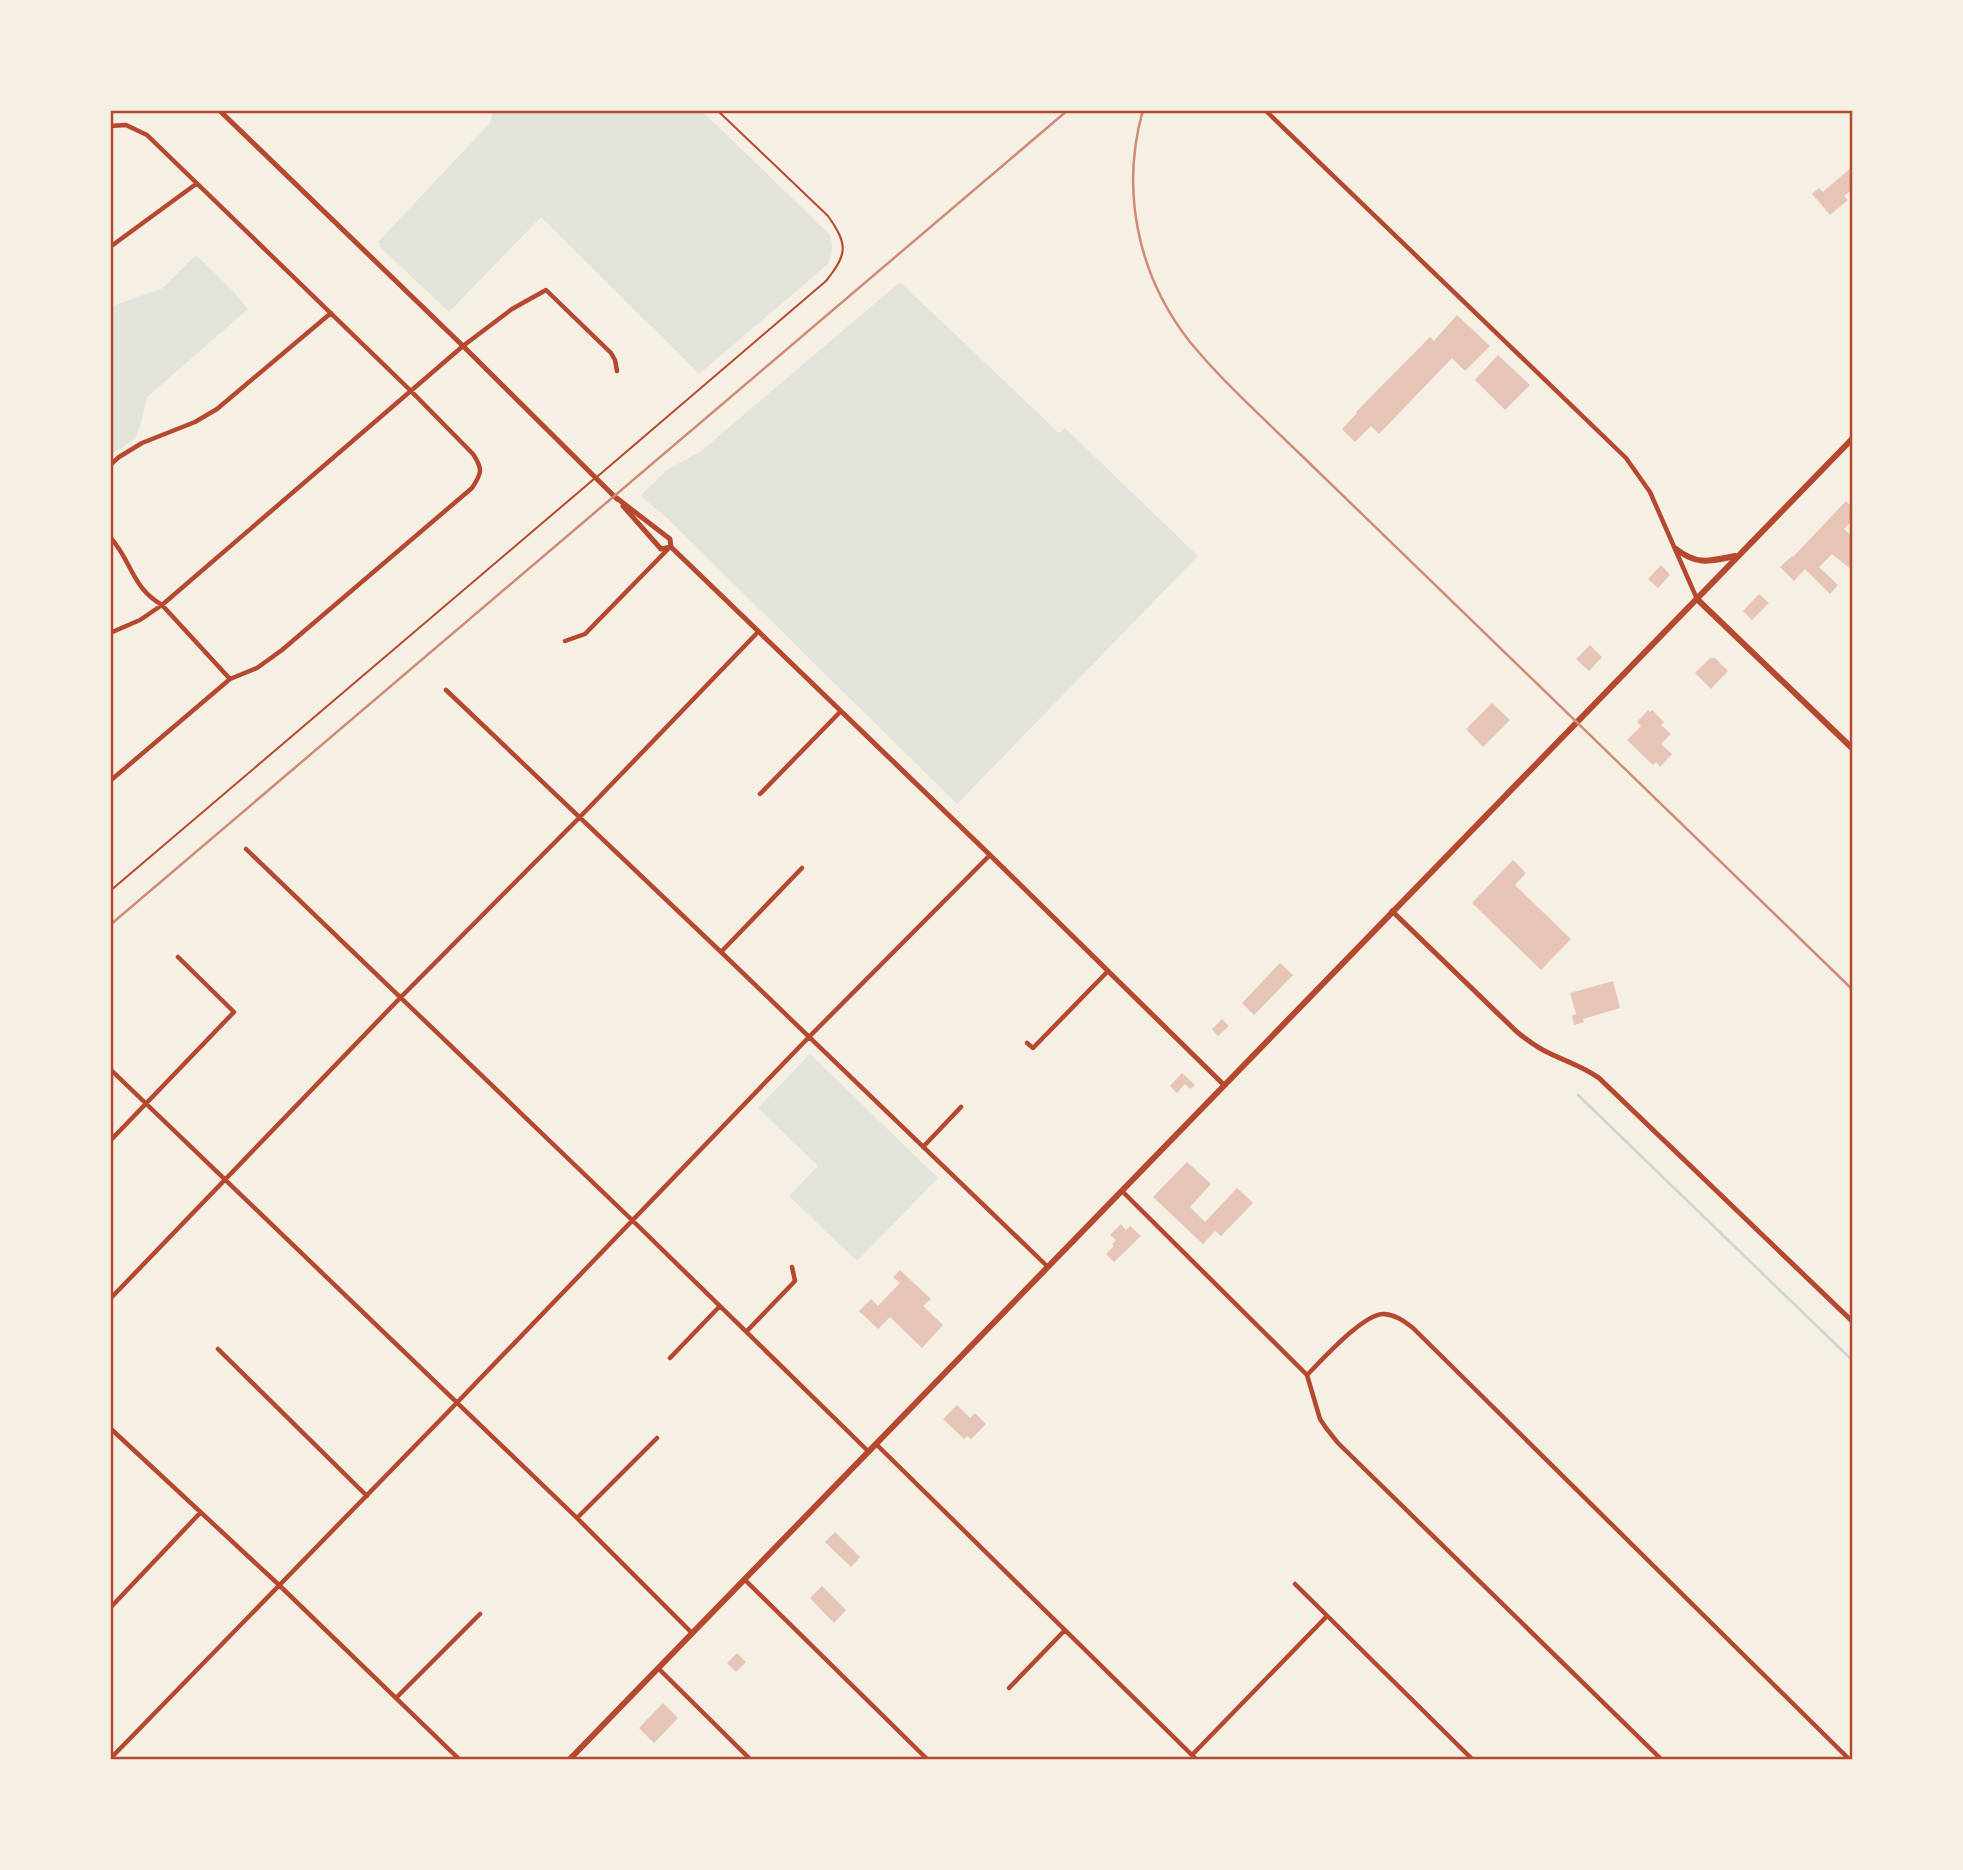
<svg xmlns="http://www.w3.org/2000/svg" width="1963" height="1870" font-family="Lato,sans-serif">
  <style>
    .green { fill: #e2e4dc }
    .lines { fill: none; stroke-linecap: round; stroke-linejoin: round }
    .stream { stroke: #c9d6d2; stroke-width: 2.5 }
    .building { fill: #e6c5b7 }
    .service { stroke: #b5482f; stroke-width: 2 }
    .minor { stroke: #b5482f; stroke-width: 4.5 }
    .tertiary { stroke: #b5482f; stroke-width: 5 }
    .secondary { stroke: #b5482f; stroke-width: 6 }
    .primary { stroke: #b5482f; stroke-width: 6 }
    .rail { stroke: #cf8b77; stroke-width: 2.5 }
    .neatline { fill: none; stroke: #b5482f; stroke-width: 2.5 }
  </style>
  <rect width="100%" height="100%" fill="#f6efe4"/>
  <path class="green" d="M493,110H701L830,235C833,246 833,253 828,264L699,374L541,217L449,312L379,246L380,244L378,242L490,123Z
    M196,255L234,292L248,309L147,397L141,423L135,439L110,455V307L163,288Z
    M900,282L1059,433L1065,428L1198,556L957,804L668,519L643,498L641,495L668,469L700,452Z
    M810,1054L938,1178L857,1261L789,1196L818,1166L758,1108Z"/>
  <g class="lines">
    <path class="stream" d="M1578,1095L1853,1361"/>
  </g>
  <path class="building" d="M1853,166V189L1844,196L1848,200L1830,215L1812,194L1819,188L1823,192Z
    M1457,315L1490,346L1465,371L1452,358L1379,434L1371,426L1355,442L1342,429L1357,413L1356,412L1430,337L1434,341Z
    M1498,355L1530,385L1505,410L1475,380Z
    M1846,501L1853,508V520L1844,529L1853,537V571L1832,554L1819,567L1838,585L1830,594L1805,569L1794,581L1780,567L1792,556L1793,557Z
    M1661,565L1670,575L1658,588L1648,579Z
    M1759,594L1769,603L1752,620L1743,611Z
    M1590,645L1602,657L1589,671L1576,659Z
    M1710,658H1715L1728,671L1711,689L1695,673Z
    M1492,703L1510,720L1483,747L1466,729Z
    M1648,710L1650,712L1652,710L1664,722L1661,725L1671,734L1661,744L1672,754L1660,767L1656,762L1653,765L1627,740L1641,726L1637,722Z
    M1513,860L1526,873L1515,885L1571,939L1541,970L1472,903Z
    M1280,963L1293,975L1254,1015L1242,1003Z
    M1613,981L1620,1008L1583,1019L1584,1022L1574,1025L1572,1016L1576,1014L1570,993Z
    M1222,1019L1229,1026L1218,1036L1212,1029Z
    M1182,1073L1195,1085L1190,1089L1185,1084L1177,1093L1170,1086Z
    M1187,1162L1211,1184L1190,1207L1205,1222L1237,1188L1253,1203L1221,1236L1215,1231L1203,1244L1153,1197Z
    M1121,1224L1126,1230L1130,1226L1141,1236L1114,1262L1106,1254L1114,1246L1112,1244L1116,1240L1110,1235Z
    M900,1270L931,1299L923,1306L943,1325L922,1348L890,1317L878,1329L859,1311L871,1299L878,1306L900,1283L893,1277Z
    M957,1405L970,1418L975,1413L986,1424L971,1439L967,1436L964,1439L943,1419Z
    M835,1532L860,1557L851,1567L825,1542Z
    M822,1586L846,1610L834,1623L810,1598Z
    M737,1653L746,1662L736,1672L727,1663Z
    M663,1703L678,1718L654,1743L639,1728Z"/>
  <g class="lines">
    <path class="service" d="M598,476L826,281C848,254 848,244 828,216L717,110
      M110,891L594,479"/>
    <path class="minor" d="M1265,110L1626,458L1650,492L1697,599
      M110,126L126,125L147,135L411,391L473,454C483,469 482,473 472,488L282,650L257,668L230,679L110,781
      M110,247L196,184
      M110,465L119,457L142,443L195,422L217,409L331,313
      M110,537C132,561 131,587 162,605L230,679
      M110,633L140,620L162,605L463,346L512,309L546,290L611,353L615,360L617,371
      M565,641L585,634L670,547
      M446,690L721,952L1048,1267
      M760,794L840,712
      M246,849L632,1220L869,1452
      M721,952L802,868
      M1027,1043L1033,1048L1108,971
      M110,1069L577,1518L692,1633
      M110,1141L234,1012L178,957
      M923,1147L961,1107
      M1122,1191L1307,1375L1320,1419L1326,1428L1338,1443L1662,1760
      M110,1299L401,997L579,818L758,632
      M747,1331L795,1281L792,1267
      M218,1349L367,1496
      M670,1358L720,1306
      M1307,1375C1322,1360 1364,1313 1384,1314C1396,1315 1404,1321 1413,1328L1850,1760
      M110,1428L278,1584L460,1760
      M876,1444L1197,1760
      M577,1518L657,1438
      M744,1579L928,1760
      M1295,1584L1473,1760
      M110,1608L200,1513
      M658,1668L751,1760
      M1009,1688L1065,1630
      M396,1698L480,1614
      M1192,1755L1327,1616
      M110,1759L447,1413L809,1037L990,855"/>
    <path class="tertiary" d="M219,110L463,346L617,499
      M614,496L670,539L671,547L990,855L1224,1085
      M623,506L661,549L671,547
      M1392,911L1517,1032C1527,1040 1537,1048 1549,1053C1567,1062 1582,1066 1599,1078L1853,1322"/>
    <path class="secondary" d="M1697,599L1853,749"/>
    <path class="primary" d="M1676,549C1698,566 1710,561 1735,556
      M569,1760L1853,438"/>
    <path class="rail" d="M1143,110C1120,191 1138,276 1190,342C1223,382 1262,417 1299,453L1853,990
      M110,925L1068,110"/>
  </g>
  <rect width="1963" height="1870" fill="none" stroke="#f6efe4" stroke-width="224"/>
  <rect x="112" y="112" width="1739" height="1646" class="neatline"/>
</svg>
